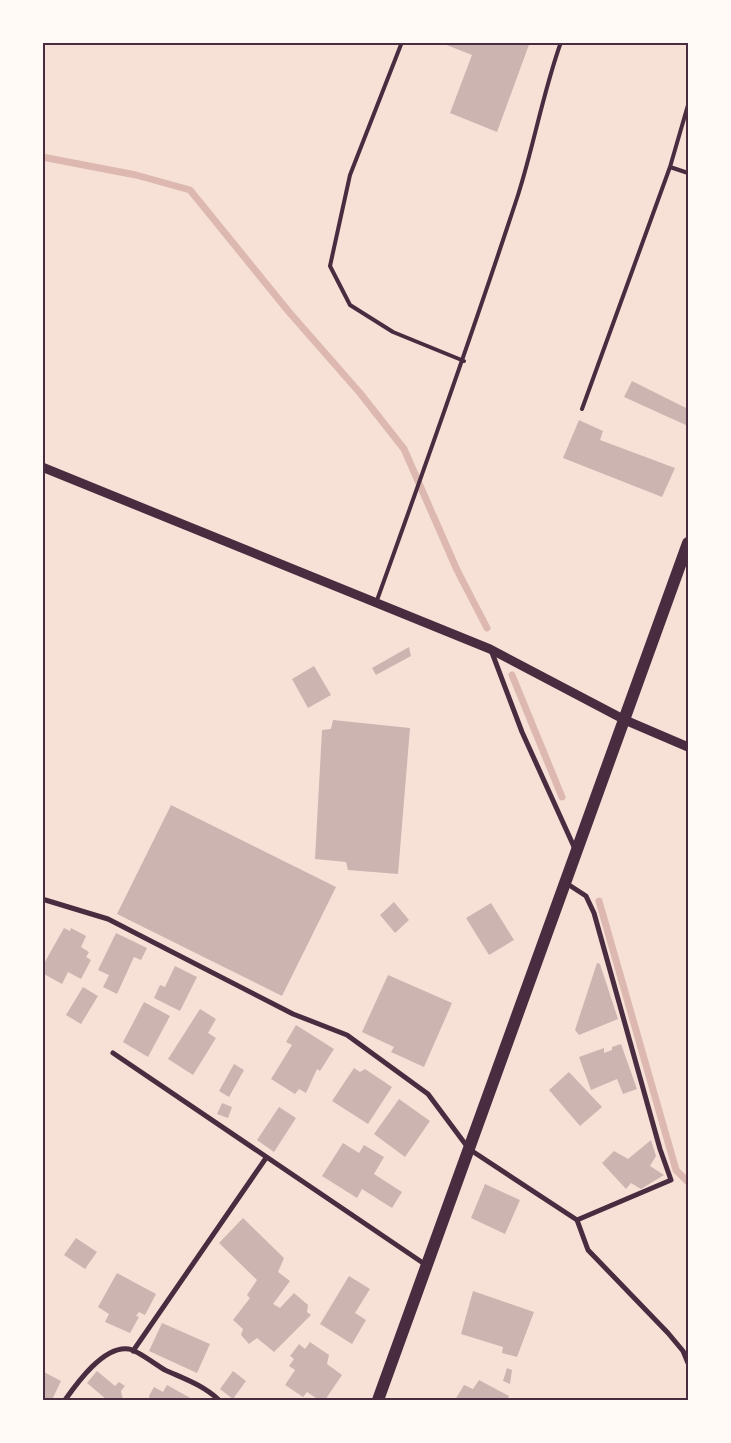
<svg xmlns="http://www.w3.org/2000/svg" width="731" height="1443" font-family="Helvetica,sans-serif">
  <style>
    .lines { fill: none; stroke-linecap: round; stroke-linejoin: round }
    .stream { stroke: #dcb8b0; stroke-width: 7 }
    .building { fill: #ccb4b1 }
    .service { stroke: #4a2c40; stroke-width: 4 }
    .minor { stroke: #4a2c40; stroke-width: 5 }
    .tertiary { stroke: #4a2c40; stroke-width: 9 }
    .primary { stroke: #4a2c40; stroke-width: 12 }
    .neatline { fill: none; stroke: #4a2c40; stroke-width: 2 }
  </style>
  <rect width="100%" height="100%" fill="#f7e1d7"/>
  <g class="lines">
    <path class="stream" d="M42,157L136,175L190,190L289,312L360,393L404,449L457,570L487,628
      M512,675L562,797
      M599,901L676,1170L688,1182"/>
  </g>
  <path class="building" d="M530,42L497,132L450,113L472,55L439,42Z
    M632,381L688,409V426L624,397Z
    M579,420L603,431L600,440L675,468L662,497L563,458Z
    M409,647L411,656L376,675L372,668Z
    M314,666L331,695L308,708L292,679Z
    M333,720L410,728L398,874L348,870L346,862L315,859L322,730L331,729Z
    M171,805L336,887L282,996L117,914Z
    M394,902L409,920L395,933L380,915Z
    M491,903L514,940L489,955L466,918Z
    M64,928L70,931L71,928L86,936L81,947L89,952L86,957L91,960L81,979L68,972L62,984L42,973V967Z
    M116,933L147,948L141,960L134,957L117,994L103,987L109,975L98,970Z
    M597,963L600,964L618,1019L579,1035L575,1030Z
    M175,966L197,977L180,1011L154,998L160,985L165,987Z
    M388,975L452,1003L424,1067L391,1052L394,1047L362,1032Z
    M83,987L98,996L81,1024L66,1015Z
    M144,1002L170,1016L148,1057L123,1042Z
    M200,1009L216,1019L208,1033L216,1038L193,1075L168,1059Z
    M296,1025L334,1049L320,1071L317,1069L306,1093L299,1089L295,1094L271,1079L292,1045L286,1042Z
    M621,1044L637,1089L623,1094L617,1079L591,1090L579,1057L604,1048V1053L612,1050V1047Z
    M234,1064L244,1070L229,1097L219,1091Z
    M354,1068L360,1072L365,1069L392,1087L368,1124L332,1101Z
    M569,1072L602,1107L580,1126L549,1090Z
    M399,1099L430,1121L405,1157L374,1134Z
    M222,1103L232,1107L228,1118L217,1114Z
    M279,1107L296,1118L274,1152L257,1140Z
    M651,1140L656,1156L650,1166L664,1175L641,1189L631,1183L626,1189L602,1163L614,1151L628,1159Z
    M343,1143L359,1153L364,1145L384,1157L374,1174L402,1192L392,1208L362,1189L357,1198L322,1176Z
    M485,1184L520,1200L505,1234L471,1218Z
    M243,1218L284,1258L278,1272L290,1281L273,1304L280,1308L294,1293L308,1305L307,1312L311,1315L274,1352L257,1338L249,1344L241,1335L243,1329L233,1320L250,1298L247,1295L257,1280L219,1243Z
    M76,1238L97,1252L85,1269L64,1255Z
    M117,1273L156,1294L145,1315L139,1312L136,1316L139,1317L130,1333L105,1322L109,1314L98,1307Z
    M349,1276L370,1289L355,1313L366,1320L352,1344L320,1324Z
    M473,1291L534,1312L517,1357L502,1353L503,1347L461,1334Z
    M162,1323L210,1344L197,1373L149,1351Z
    M310,1342L329,1355L327,1364L342,1375L325,1400H319L307,1392L303,1397L285,1385L295,1370L289,1366L294,1359L290,1356L299,1344L305,1349Z
    M507,1368L512,1370L510,1384L503,1381Z
    M42,1371L61,1381L52,1400H42Z
    M97,1371L115,1386L119,1382L125,1386L121,1391L123,1400H107L87,1383Z
    M233,1371L246,1381L233,1399L220,1389Z
    M479,1380L509,1396L507,1400H455L464,1385L473,1389Z
    M167,1385L194,1400H150L149,1396L154,1387L163,1392Z"/>
  <g class="lines">
    <path class="service" d="M402,42L350,175L330,266L350,305L393,332L464,361
      M670,167L688,173
      M582,409L670,167L688,105
      M376,603C425,467 473,332 518,195C534,145 543,92 561,42"/>
    <path class="minor" d="M491,650L522,732L575,849
      M566,883L586,896L594,913L660,1149L671,1180L577,1220
      M42,899L108,919L293,1014L347,1035L428,1094L469,1149L577,1220L588,1250L668,1333L683,1351L688,1363
      M113,1053L426,1265
      M133,1351L266,1158
      M65,1400C77,1383 104,1345 129,1349C137,1350 156,1365 165,1370C185,1379 203,1385 219,1400"/>
    <path class="tertiary" d="M42,467L490,649L625,720L688,747"/>
    <path class="primary" d="M378,1400L688,543"/>
  </g>
  <rect width="731" height="1443" fill="none" stroke="#fffaf5" stroke-width="88"/>
  <rect x="44" y="44" width="643" height="1355" class="neatline"/>
</svg>
